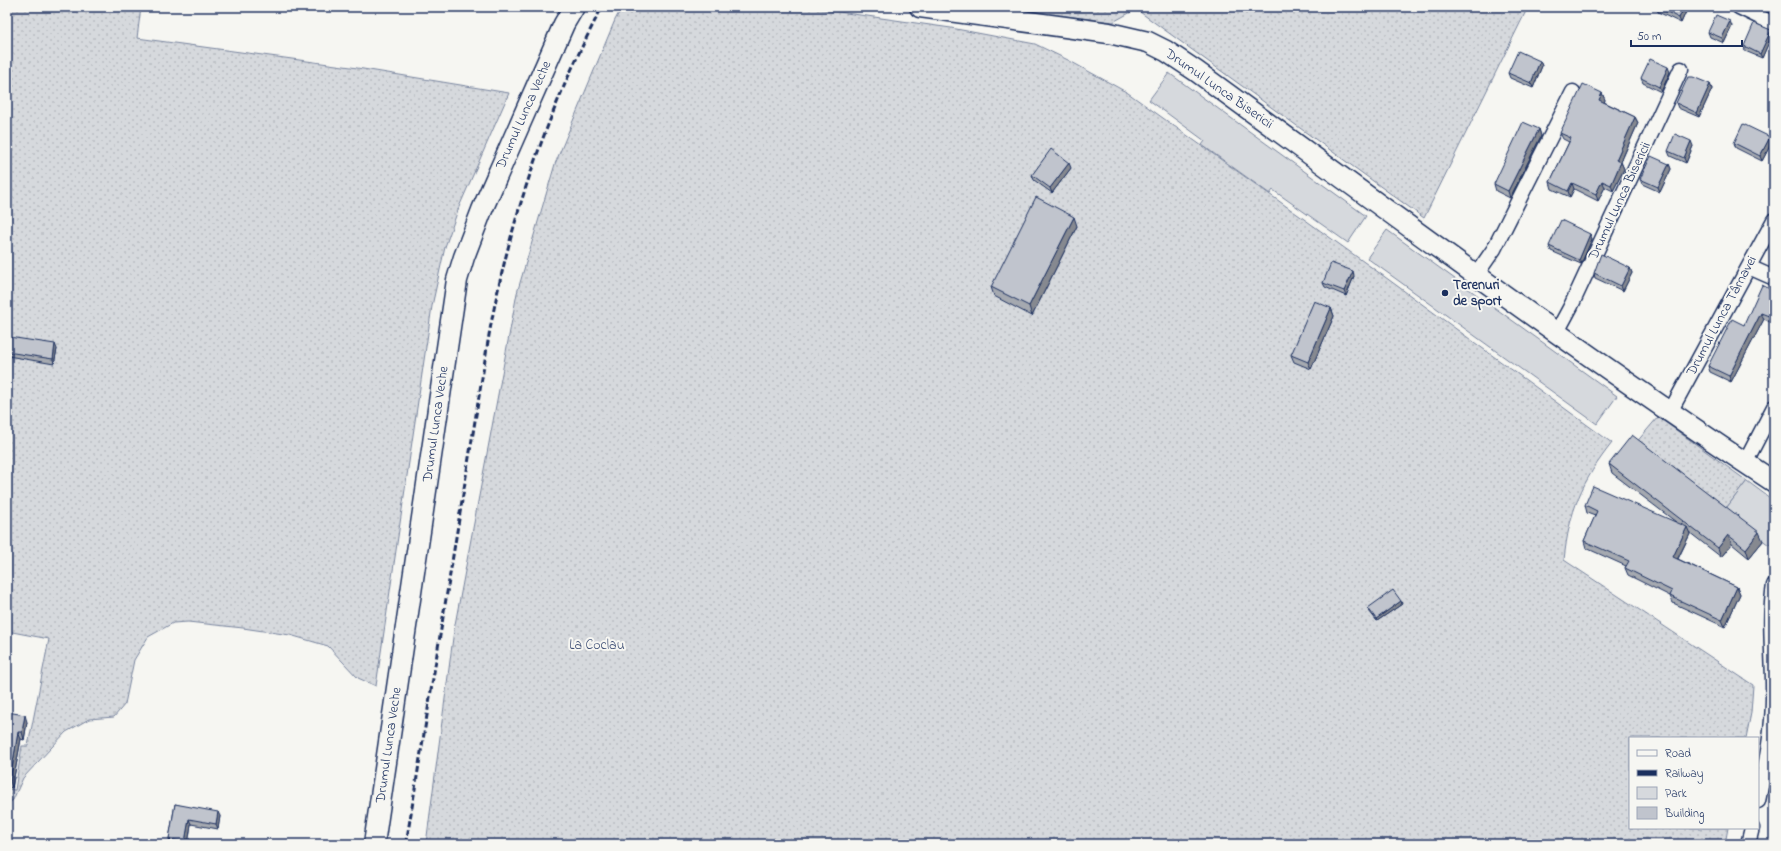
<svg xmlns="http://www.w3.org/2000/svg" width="1781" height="851" font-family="'Indie Flower',sans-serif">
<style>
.green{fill:url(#green-dots);stroke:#78849e}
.pitch{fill:#d6d9dd;stroke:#78849e}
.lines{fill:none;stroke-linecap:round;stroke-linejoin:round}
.street-casing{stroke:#1b2f5e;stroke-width:17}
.secondary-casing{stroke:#1b2f5e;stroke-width:23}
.street{stroke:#f6f6f2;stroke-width:14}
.secondary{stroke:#f6f6f2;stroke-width:20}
.rail{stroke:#1b2f5e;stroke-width:3;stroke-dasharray:6 3;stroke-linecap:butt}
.wall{fill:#a5a9b0;stroke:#1b2f5e}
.shaded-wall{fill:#868990;stroke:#1b2f5e}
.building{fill:#c0c4cd;stroke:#1b2f5e}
.poi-dot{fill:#1b2f5e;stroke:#f6f6f2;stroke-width:1.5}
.labels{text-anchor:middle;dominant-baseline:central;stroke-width:4;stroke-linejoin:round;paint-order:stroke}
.street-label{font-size:14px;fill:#1b2f5e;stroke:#f6f6f2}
.poi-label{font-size:14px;font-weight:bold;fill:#1b2f5e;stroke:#f6f6f2;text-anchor:start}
.park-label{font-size:14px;fill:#405177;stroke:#f6f6f2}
</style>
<defs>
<pattern id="green-dots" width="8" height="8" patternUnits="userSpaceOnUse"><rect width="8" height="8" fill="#d6d9dd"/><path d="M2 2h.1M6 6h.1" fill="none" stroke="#b7bbc0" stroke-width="1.8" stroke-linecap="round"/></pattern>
</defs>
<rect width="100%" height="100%" fill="#f6f6f2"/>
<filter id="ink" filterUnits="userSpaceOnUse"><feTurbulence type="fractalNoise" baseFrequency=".025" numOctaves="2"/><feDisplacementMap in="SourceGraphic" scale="8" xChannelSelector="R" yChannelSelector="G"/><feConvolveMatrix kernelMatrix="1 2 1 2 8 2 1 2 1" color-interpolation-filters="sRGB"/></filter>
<g filter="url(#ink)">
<path class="green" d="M 7,7 L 141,7 L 137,38 L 351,67 L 509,93 L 459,207 L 445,247 L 432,306 L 376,686 L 358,678 L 328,646 L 290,635 L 243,628 L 188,622 L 173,623 L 148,637 L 134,660 L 125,704 L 114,717 L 89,719 L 66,732 L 23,778 L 13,800 L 7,804 L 7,789 L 15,790 L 22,746 L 28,746 L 49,639 L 7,631 Z
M 622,7 L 804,7 L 951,28 L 1035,44 L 1068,60 L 1128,93 L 1385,277 L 1612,443 C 1582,481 1569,511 1564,560 L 1753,685 L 1751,713 L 1746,738 L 1630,738 L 1630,828 L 1728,828 L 1725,844 L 426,844 L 454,630 L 517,293 L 555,164 L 615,20 Z
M 996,7 L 1128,7 L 1133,11 L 1113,22 Z
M 1133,7 L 1528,7 L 1424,218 Z
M 1658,417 L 1747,481 L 1724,511 L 1635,444 Z"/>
<path class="pitch" d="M 1169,73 L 1366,216 L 1348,243 L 1273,190 L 1270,194 L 1202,145 L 1205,141 L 1149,100 Z
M 1387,230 L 1617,396 L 1597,424 L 1367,258 Z
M 1747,481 L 1774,501 L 1774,538 L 1769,545 L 1724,511 Z"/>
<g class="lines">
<defs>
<path id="street" d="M 1739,7 L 1774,24
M 1749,267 L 1774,278
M 1476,275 L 1494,249 L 1573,92
M 1557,332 L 1571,306 L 1681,69
M 1670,412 L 1774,220
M 1745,463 L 1774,407
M 1758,801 C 1765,767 1773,733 1773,698 C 1774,661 1768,622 1774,585
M 1748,844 L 1752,828"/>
<path id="secondary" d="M 920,7 L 1109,33 L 1148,42 L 1166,51 L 1196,71 C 1387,210 1577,352 1774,482
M 374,844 L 457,280 L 464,257 L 482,210 L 564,24 L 574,7"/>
</defs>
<use href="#street" class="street-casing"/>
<use href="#secondary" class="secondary-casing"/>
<use href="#street" class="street"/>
<use href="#secondary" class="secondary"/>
<path class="rail" d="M 406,844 L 489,335 C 510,218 547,112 602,7"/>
</g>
<path class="wall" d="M 1657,7 L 1688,7 L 1681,23 L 1658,12 Z
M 1732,26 L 1724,43 L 1710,37 L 1708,32 Z
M 1772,35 L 1762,58 L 1745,51 L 1744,46 Z
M 1540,61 L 1542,66 L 1533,88 L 1510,78 L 1508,73 Z
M 1670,72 L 1661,92 L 1643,83 L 1641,78 Z
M 1710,84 L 1712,89 L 1699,117 L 1678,108 L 1676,103 Z
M 1602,93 L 1605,100 L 1604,102 L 1635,117 L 1638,123 L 1621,162 L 1624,169 L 1613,191 L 1605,187 L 1598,201 L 1574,189 L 1570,197 L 1552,189 L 1550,182 L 1569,142 L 1563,139 L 1560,133 Z
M 1539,129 L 1541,136 L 1510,198 L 1496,191 L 1494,184 Z
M 1770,137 L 1772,142 L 1762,161 L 1736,148 L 1734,143 Z
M 1693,146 L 1686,163 L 1670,156 L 1668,151 Z
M 1669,164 L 1671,169 L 1660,192 L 1642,184 L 1640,179 Z
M 1071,168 L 1052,193 L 1034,180 L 1032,175 Z
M 1077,226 L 1032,316 L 994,296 L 991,287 Z
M 1590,234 L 1592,239 L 1581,264 L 1551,251 L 1549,246 Z
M 1630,268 L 1632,273 L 1623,291 L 1595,278 L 1594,273 Z
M 1354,276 L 1346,296 L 1325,287 L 1323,283 Z
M 1772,290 L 1774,293 L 1774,324 L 1764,319 L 1731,382 L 1710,372 L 1708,366 L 1744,325 Z
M 1331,308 L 1334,316 L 1311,369 L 1294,362 L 1291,355 Z
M 7,348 L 57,349 L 54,364 L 8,356 L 7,353 Z
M 1609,464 L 1763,541 L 1749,558 L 1732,544 L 1721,557 L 1689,532 L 1690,534 L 1678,559 L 1737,587 L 1740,594 L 1725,627 L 1673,603 L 1670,596 L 1628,575 L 1625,568 L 1626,566 L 1586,548 L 1584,541 L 1595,516 L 1587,513 L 1585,505 L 1676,522 L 1612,473 Z
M 1402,604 L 1377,621 L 1369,611 L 1368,608 Z
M 7,712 L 27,722 L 24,740 L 21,739 L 12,788 L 7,787 Z
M 175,804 L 220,816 L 218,829 L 191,824 L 188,844 L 171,844 L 169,839 Z"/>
<path class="shaded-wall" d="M 1684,7 L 1688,7 L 1681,23 L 1679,18 Z
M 1730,21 L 1732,26 L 1724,43 L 1722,38 Z
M 1771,30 L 1772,35 L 1762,58 L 1760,54 Z
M 1540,61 L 1542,66 L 1533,88 L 1531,83 Z
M 1668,67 L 1670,72 L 1661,92 L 1659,87 Z
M 1710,84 L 1712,89 L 1699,117 L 1697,113 Z
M 1602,93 L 1605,100 L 1602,107 L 1599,100 Z
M 1635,117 L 1638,123 L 1619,166 L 1616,160 Z
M 1539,129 L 1541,136 L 1510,198 L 1508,191 Z
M 1770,137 L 1772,142 L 1762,161 L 1760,156 Z
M 1691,141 L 1693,146 L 1686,163 L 1684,158 Z
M 1621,162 L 1624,169 L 1613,191 L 1611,185 Z
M 1069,163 L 1071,168 L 1052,193 L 1050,188 Z
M 1669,164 L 1671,169 L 1660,192 L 1658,187 Z
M 1602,181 L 1605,187 L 1598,201 L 1596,194 Z
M 1572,183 L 1574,189 L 1570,197 L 1568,191 Z
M 1074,217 L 1077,226 L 1032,316 L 1029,306 Z
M 1590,234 L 1592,239 L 1581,264 L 1579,260 Z
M 1630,268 L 1632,273 L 1623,291 L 1621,286 Z
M 1353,271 L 1354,276 L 1346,296 L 1344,291 Z
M 1331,308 L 1334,316 L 1311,369 L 1308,362 Z
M 1761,313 L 1764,319 L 1731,382 L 1729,376 Z
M 55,344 L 57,349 L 54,364 L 53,359 Z
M 1687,527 L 1690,534 L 1675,564 L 1673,557 Z
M 1759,532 L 1763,541 L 1749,558 L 1746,549 Z
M 1728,535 L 1732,544 L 1721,557 L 1718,548 Z
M 1737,587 L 1740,594 L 1725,627 L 1722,620 Z
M 1401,601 L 1402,604 L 1377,621 L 1376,619 Z
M 25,715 L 27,722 L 24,740 L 22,732 Z
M 18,732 L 21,739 L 12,788 L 10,781 Z
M 218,812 L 220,816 L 218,829 L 216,824 Z
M 189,819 L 191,824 L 188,844 L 186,844 L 185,842 Z"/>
<path class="building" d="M 1657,7 L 1684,7 L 1679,18 Z
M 1716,15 L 1730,21 L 1722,38 L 1708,32 Z
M 1754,23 L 1771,30 L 1760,54 L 1744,46 Z
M 1518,51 L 1540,61 L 1531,83 L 1508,73 Z
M 1650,59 L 1668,67 L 1659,87 L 1641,78 Z
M 1688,77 L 1693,77 L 1710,84 L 1697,113 L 1676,103 Z
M 1583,84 L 1602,93 L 1599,100 L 1635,117 L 1616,160 L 1621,162 L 1611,185 L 1602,181 L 1596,194 L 1572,183 L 1568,191 L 1550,182 L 1571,138 L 1560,133 Z
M 1523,122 L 1539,129 L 1508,191 L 1494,184 Z
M 1743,124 L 1770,137 L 1760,156 L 1734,143 Z
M 1675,134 L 1691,141 L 1684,158 L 1668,151 Z
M 1051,149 L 1069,163 L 1050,188 L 1032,175 Z
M 1651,156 L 1669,164 L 1658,187 L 1640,179 Z
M 1036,197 L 1074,217 L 1029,306 L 991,287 Z
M 1561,220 L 1590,234 L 1579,260 L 1549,246 Z
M 1601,254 L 1630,268 L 1621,286 L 1594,273 Z
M 1331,263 L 1353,271 L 1344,291 L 1323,283 Z
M 1762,285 L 1772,290 L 1772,292 L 1774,293 L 1774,318 L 1761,313 L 1729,376 L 1708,366 L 1732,319 L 1744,325 Z
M 1314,301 L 1331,308 L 1308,362 L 1291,355 Z
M 9,337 L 55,344 L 53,359 L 7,352 Z
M 1632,435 L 1759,532 L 1746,549 L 1728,535 L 1718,548 L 1609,464 Z
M 1593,486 L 1687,527 L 1673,557 L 1737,587 L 1722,620 L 1670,596 L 1672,591 L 1625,568 L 1629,561 L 1584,541 L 1597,511 L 1585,505 Z
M 1393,590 L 1401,601 L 1376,619 L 1368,608 Z
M 7,712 L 25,715 L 22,732 L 18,732 L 10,781 L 7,780 Z
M 175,804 L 218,812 L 216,824 L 189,819 L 185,842 L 169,839 Z"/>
</g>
<circle class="poi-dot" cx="1445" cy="293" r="4"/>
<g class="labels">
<g class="street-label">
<text transform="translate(1219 89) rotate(35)">Drumul Lunca Bisericii</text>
<text transform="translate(524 115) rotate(-66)">Drumul Lunca Veche</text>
<text transform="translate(1620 201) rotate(-65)">Drumul Lunca Bisericii</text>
<text transform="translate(1722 316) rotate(-62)">Drumul Lunca Târnavei</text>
<text transform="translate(436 424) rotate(-82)">Drumul Lunca Veche</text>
<text transform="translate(389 745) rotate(-82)">Drumul Lunca Veche</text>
</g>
<g class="poi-label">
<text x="1453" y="285">Terenuri<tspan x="1453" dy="16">de sport</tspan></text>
</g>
<g class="park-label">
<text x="597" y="645">La Coclau</text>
</g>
</g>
<rect width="1781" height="851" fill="none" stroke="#f6f6f2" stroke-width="24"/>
<rect x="12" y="12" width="1757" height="827" fill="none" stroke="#1b2f5e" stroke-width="1.5" filter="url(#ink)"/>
<rect x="1629" y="737" width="130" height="92" fill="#f6f6f2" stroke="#9ea6b7"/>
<rect x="1637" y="750" width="20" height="6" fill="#f6f6f2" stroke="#9ea6b7"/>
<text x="1665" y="757" font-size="12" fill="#1b2f5e">Road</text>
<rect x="1637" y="770" width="20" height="6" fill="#1b2f5e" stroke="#9ea6b7"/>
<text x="1665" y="777" font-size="12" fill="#1b2f5e">Railway</text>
<rect x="1637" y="787" width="20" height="12" fill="#d6d9dd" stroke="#9ea6b7"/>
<text x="1665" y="797" font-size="12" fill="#1b2f5e">Park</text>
<rect x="1637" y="807" width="20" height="12" fill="#c0c4cd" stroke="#9ea6b7"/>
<text x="1665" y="817" font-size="12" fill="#1b2f5e">Building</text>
<path d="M1631 40v6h111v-6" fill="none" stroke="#1b2f5e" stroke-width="2"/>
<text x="1637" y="40" font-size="12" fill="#1b2f5e" stroke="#f6f6f2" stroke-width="3" paint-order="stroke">50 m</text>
</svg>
